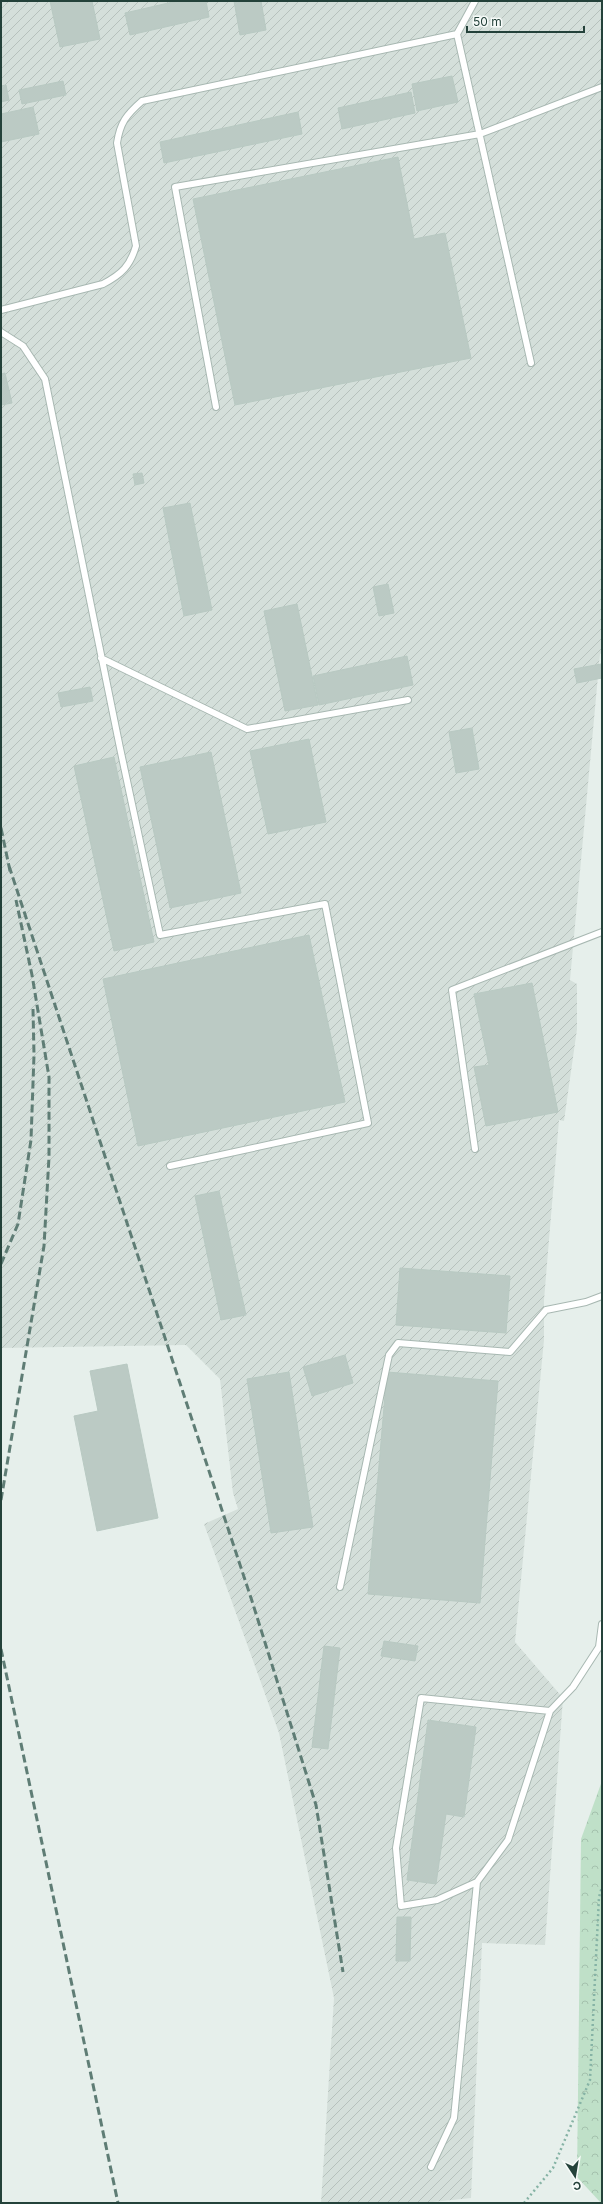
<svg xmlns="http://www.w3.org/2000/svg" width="603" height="2204" font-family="Inter,sans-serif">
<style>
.industrial{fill:url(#industrial-furrows)}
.forest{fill:url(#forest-crowns)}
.building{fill:#bbcac4;stroke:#b8c9c2}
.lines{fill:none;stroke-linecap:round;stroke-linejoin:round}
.lane-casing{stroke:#a8b8b2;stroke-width:8}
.path{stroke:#86b3a5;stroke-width:2.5;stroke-dasharray:2 3;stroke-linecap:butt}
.lane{stroke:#fff;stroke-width:6}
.rail{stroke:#5f7d75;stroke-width:3;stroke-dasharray:8 4;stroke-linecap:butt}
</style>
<defs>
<pattern id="industrial-furrows" width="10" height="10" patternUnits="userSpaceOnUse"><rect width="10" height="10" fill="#d4dfda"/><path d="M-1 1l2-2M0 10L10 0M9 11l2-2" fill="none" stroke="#b6c1bc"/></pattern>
<pattern id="forest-crowns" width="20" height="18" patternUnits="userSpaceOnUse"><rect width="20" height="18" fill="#bfe0c8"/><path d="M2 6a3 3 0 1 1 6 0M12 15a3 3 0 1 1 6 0" fill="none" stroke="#a4c1ad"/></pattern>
</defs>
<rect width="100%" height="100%" fill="#e6efeb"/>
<path class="industrial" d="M 1,1 L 602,1 L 602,653 L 600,654 L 570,980 L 577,984 L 577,1029 L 564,1121 L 559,1120 L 544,1300 L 544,1340 L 515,1642 L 563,1698 L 545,1945 L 482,1943 L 471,2198 L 423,2203 L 321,2203 L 334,1998 L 279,1733 L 204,1524 L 238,1509 L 233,1493 L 220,1379 L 186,1345 L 1,1348 Z"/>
<path class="forest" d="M 602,1781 L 602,2203 L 601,2203 L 577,2177 L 581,1839 Z"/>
<path class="building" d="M 50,1 L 92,1 L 100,39 L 60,47 Z
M 177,1 L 206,1 L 209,17 L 130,35 L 125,13 Z
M 234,1 L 261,1 L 266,30 L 240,35 Z
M 452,76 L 458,102 L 417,111 L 412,84 Z
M 63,81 L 66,95 L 22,104 L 19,90 Z
M 6,85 L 9,100 L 1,102 L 1,86 Z
M 411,92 L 415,113 L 342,129 L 338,108 Z
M 33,107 L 39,134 L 1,142 L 1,114 Z
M 298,112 L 302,134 L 164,163 L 160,142 Z
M 398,157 L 414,239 L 445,233 L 471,358 L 235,405 L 193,199 Z
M 5,373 L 12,403 L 1,405 L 1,374 Z
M 142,473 L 144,483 L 135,485 L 133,474 Z
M 190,503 L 212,610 L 184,616 L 163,508 Z
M 388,584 L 394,613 L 379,616 L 373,587 Z
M 297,604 L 318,705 L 285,711 L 264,611 Z
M 407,656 L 413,685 L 319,705 L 313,676 Z
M 601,664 L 602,678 L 577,683 L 574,669 Z
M 90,687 L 93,701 L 61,707 L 58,693 Z
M 472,728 L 479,769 L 456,773 L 449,732 Z
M 309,739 L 326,822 L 268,834 L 250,751 Z
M 211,752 L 241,893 L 170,908 L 140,767 Z
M 114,757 L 154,942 L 114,951 L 74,766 Z
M 309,935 L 345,1102 L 138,1146 L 103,979 Z
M 532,983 L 558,1112 L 486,1126 L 474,1067 L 489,1065 L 474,994 Z
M 219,1191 L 246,1315 L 221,1320 L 195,1196 Z
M 400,1268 L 510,1276 L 506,1333 L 396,1325 Z
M 345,1355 L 353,1383 L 312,1396 L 303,1367 Z
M 127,1364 L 158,1518 L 97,1531 L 74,1416 L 98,1411 L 90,1371 Z
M 289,1372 L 313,1527 L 271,1533 L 247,1379 Z
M 387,1372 L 498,1381 L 480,1603 L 368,1594 Z
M 384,1641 L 418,1646 L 415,1661 L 381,1656 Z
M 324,1646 L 340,1648 L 328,1749 L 312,1747 Z
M 428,1720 L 476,1727 L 464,1817 L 446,1814 L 436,1884 L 407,1880 Z
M 397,1917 L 411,1917 L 410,1961 L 396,1961 Z"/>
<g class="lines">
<defs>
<path id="lane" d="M 457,34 L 531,363
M 1,310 L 103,284 C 122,274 130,266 136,246 L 117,143 C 120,123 126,115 142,101 L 457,34 L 475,1
M 1,332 L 23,346 L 45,379 L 120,748 L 160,935 L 325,904 L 368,1123 L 170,1166
M 216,407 L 175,187 L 480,134 L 602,87
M 101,658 L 247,729 L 408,700
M 475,1149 L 452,990 L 602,932
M 340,1587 L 389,1355 L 398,1343 L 510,1352 L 546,1310 L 586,1302 L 602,1296
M 477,1882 L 437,1900 L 401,1906 L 396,1848 L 421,1698 L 550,1711 L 573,1687 L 599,1647 L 602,1624
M 431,2167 L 454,2118 L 477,1882 L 508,1840 L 550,1711"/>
</defs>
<use href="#lane" class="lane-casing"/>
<path class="path" d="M 524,2203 L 553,2168 L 590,2080 L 599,1897 L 602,1887"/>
<use href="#lane" class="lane"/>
<path class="rail" d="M 1,828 L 10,871
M 9,866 L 252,1601 L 316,1805 L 343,1972
M 1,1264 L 18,1224 L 31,1140 L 34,1055 L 33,1009
M 1,1500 L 44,1246 L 49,1157 L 49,1077 L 32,975 L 16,900
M 1,1649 L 118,2203"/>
</g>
<rect width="603" height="2204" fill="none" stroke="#24423a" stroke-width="4"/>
<g transform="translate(575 2176) rotate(168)" stroke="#f7fbf9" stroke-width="3" paint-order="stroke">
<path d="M0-3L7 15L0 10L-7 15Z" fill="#24423a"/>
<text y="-6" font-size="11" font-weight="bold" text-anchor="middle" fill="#24423a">С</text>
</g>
<path d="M467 26v6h117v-6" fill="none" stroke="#24423a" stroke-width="2"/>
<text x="473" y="26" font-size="12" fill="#24423a" stroke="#f7fbf9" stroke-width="3" paint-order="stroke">50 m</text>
</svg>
